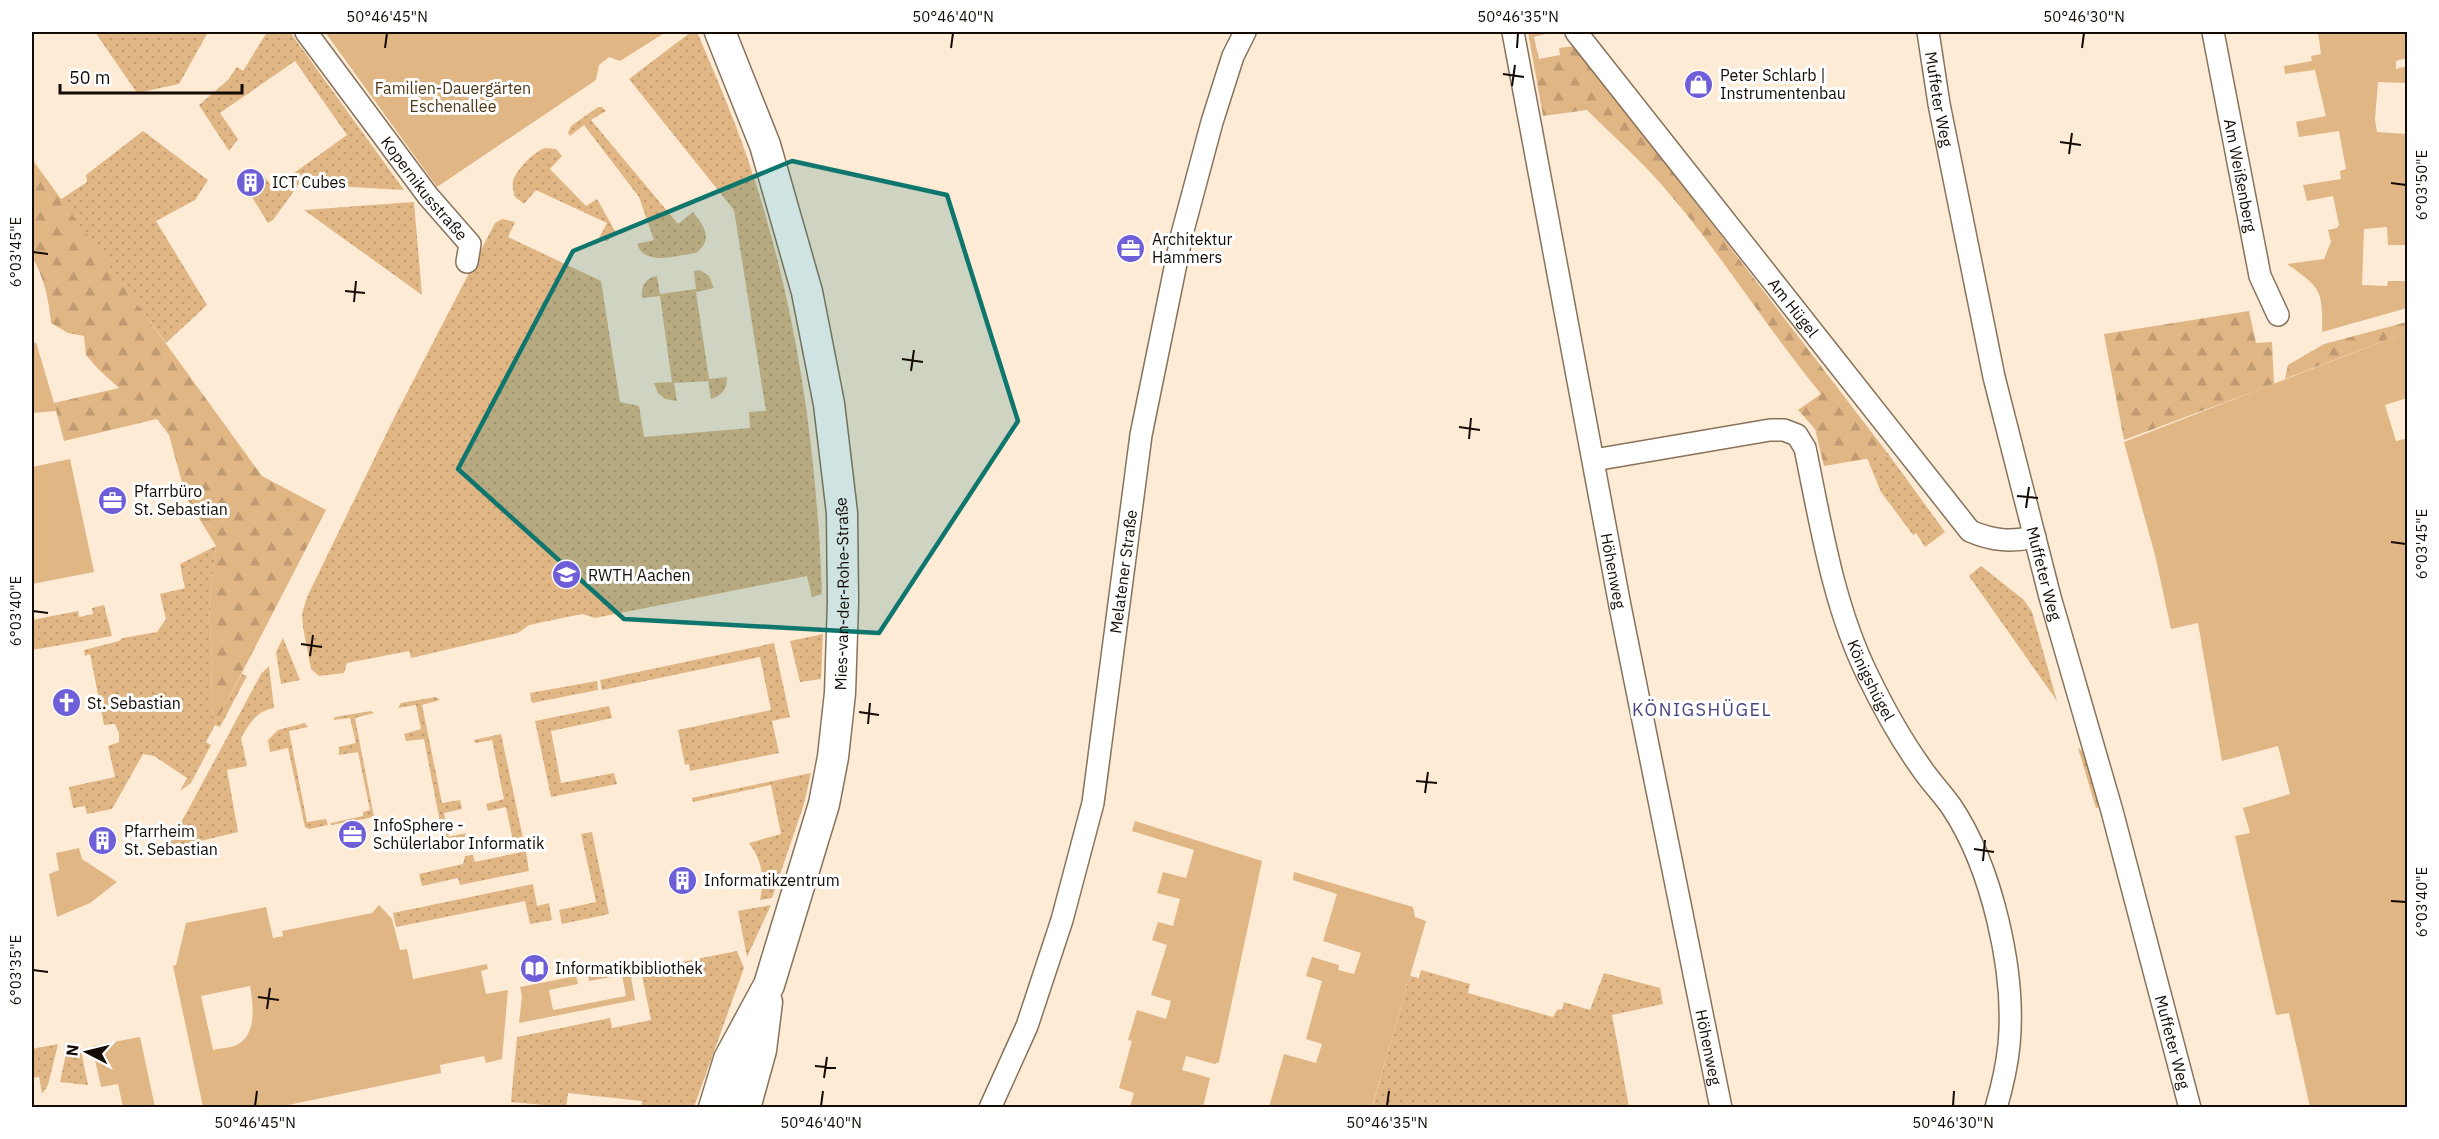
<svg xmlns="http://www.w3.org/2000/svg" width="2439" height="1139" font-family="'IBM Plex Sans',sans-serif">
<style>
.grass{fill:url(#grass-dots)}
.forest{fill:url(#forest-firs)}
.green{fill:#e1b685;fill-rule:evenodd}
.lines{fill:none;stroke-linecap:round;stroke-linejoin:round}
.street-casing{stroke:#87725a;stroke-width:24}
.secondary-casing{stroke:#87725a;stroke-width:33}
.street{stroke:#fff;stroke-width:21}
.secondary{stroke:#fff;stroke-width:30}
.marked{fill:#0f766e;fill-opacity:0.2;stroke:#0f766e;stroke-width:4.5;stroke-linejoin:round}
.ticks{fill:none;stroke:#130b04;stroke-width:2}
.labels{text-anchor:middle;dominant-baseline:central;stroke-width:6;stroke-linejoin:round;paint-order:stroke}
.poi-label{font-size:16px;fill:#130b04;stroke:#fff;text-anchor:start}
.park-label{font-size:16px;fill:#4e3617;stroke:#fff}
.street-label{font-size:16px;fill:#130b04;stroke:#fff}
.neighbourhood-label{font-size:18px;letter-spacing:1.5px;fill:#484481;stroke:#fff}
.neatline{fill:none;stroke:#130b04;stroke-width:2}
.ticks-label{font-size:15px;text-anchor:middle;fill:#130b04}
</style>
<defs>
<pattern id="grass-dots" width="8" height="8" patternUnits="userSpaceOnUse" patternTransform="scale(1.5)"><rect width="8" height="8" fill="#e1b685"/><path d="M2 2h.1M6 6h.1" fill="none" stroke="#c09b71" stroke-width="1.8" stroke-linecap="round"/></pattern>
<pattern id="forest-firs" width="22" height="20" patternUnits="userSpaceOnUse" patternTransform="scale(1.5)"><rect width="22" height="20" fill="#e1b685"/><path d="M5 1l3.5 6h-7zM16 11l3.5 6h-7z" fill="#c09b71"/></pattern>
</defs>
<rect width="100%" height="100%" fill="#feebd6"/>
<path class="grass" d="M 95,32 L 208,32 L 179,84 L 137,93 Z
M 267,32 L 290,32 L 404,190 L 299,184 L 273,220 L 268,223 L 249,192 L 261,172 L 273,188 L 347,135 L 295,61 L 220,113 L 238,139 L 229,151 L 199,105 L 228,80 L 237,67 L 243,71 Z
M 691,32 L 697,32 C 718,81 739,130 755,181 C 798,315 817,453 822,594 L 812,597 L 807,576 L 595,618 L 582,614 L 529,625 L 518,633 L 411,658 L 409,651 L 347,663 L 344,673 L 319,676 L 311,669 L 303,627 L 302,614 L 307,597 L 396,414 L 495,223 L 502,219 L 515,222 L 508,237 L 601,281 L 620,402 L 639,406 L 644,437 L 750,428 L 749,412 L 766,411 L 734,210 L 629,79 Z
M 598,107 L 602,107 L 606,111 L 591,120 L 678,224 L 693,212 C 704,226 714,239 696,253 C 677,255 645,267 637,244 L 654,240 L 639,197 L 584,125 L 570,136 L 568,133 L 571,126 Z
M 143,131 L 208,180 L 195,200 L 156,221 L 207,305 L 166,343 L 60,200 L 87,182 L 86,175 Z
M 545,148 L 556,149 L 562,156 L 550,169 L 586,206 L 597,199 L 615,231 L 608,241 L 598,240 L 607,223 L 536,190 L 524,204 L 514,196 C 514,191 512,186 513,181 C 516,170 534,152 545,148 Z
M 414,202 L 422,295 L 304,210 Z
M 700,270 L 709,276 L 714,288 L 696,292 L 709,379 L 727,377 C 727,389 723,395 711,399 L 708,381 L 674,383 L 677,401 L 665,399 L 658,393 L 654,383 L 672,382 L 660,296 L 642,298 C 641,286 645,278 657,276 L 660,294 L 696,289 L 694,271 Z
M 1889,455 L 1945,532 L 1925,547 L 1916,533 L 1913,535 L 1881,492 L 1867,458 Z
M 216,546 L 209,608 L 212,658 L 211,700 L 215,724 L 242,674 L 247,676 L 220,727 L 215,725 L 206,742 L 211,745 L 191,783 L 180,791 L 187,778 L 154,756 L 143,754 L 112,809 L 87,814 L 85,806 L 73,808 L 69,787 L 115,777 L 108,746 L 119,742 L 119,733 L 115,724 L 104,725 L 90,654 L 85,656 L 84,650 L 119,641 L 123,638 L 157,632 L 166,619 L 160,594 L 185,588 L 180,564 Z
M 1981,566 L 2024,600 L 2032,612 L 2057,701 L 1969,576 Z
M 104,605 L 112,636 L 32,650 L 32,620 L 78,611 L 79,617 L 93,614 L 92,608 Z
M 823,634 L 821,679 L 800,682 L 790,641 Z
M 283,638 L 300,680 L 281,684 L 276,652 Z
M 774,643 L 790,717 L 772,721 L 779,753 L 690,771 L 689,764 L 685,765 L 678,730 L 771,710 L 760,657 L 602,690 L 600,680 Z
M 269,666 L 274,708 C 256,711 250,723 241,738 L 247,766 L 227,770 L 238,832 L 167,849 L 261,674 Z
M 597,681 L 598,690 L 532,703 L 530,693 Z
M 436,697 L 440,700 L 422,705 L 442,803 L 460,800 L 462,809 L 444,813 L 449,837 L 466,833 L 464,838 L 430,845 L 425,842 L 443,838 L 424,739 L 406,741 L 404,734 L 421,729 L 416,705 L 398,708 L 401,703 Z
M 609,706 L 612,718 L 551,731 L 561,783 L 614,773 L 617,784 L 551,797 L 535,721 Z
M 371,711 L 374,713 L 355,718 L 374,817 L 331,825 L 331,823 L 363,816 L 363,812 L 370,810 L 358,752 L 339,755 L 339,747 L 356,743 L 350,718 L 333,720 L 335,717 Z
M 305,723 L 308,727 L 289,731 L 307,822 L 326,819 L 328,825 L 309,829 L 305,827 L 288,748 L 270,752 L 268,740 L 278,730 Z
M 501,734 L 524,843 L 496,849 L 495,845 L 513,841 L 506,807 L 488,811 L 486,804 L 504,799 L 492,740 L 475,743 L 474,740 Z
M 2078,748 L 2086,753 L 2100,807 L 2096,808 Z
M 811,773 L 804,804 L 772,898 L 760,900 C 765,877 762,861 749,843 L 781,834 L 771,785 L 693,802 L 692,798 Z
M 592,832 L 609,914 L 562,924 L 559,910 L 596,902 L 581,834 Z
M 526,851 L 529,871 L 460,885 L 458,878 L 422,886 L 419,874 L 463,864 L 465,856 L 473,855 L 475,862 Z
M 533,884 L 537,906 L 549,903 L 552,920 L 530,924 L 525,901 L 396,927 L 393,913 Z
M 771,905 L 747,957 L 738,911 Z
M 737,951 L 744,968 L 694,1107 L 641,1107 L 642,1101 L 568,1093 L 566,1107 L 511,1102 L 517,1037 L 610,1018 L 612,1028 L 651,1020 L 641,970 Z
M 1421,970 L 1470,984 L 1468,993 L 1553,1017 L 1557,1010 L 1562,1009 L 1564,1002 L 1590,1010 L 1604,973 L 1660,988 L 1663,1004 L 1612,1015 L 1629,1107 L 1372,1108 L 1410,976 L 1419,978 Z
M 58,1044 L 48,1085 L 42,1094 L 39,1077 L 32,1078 L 32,1049 Z
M 80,1046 L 88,1085 L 60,1082 L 67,1049 Z"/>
<path class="forest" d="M 1528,32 L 1553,32 L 1534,37 L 1539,59 L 1560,55 L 1559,48 L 1576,46 L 1889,455 L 1824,466 L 1815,429 L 1798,410 L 1821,394 C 1765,326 1719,250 1661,184 C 1638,158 1611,134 1587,110 L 1543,116 Z
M 32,159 L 262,476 L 326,510 L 215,725 L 211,700 L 212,658 L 209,608 L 216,546 L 186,497 L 169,435 L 157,419 L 64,441 L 54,403 L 119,388 L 98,369 L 86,355 L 84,336 L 68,333 L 51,323 C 49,301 44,276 32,257 Z
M 2249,311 L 2256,343 L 2272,342 L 2274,384 L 2124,440 L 2104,334 Z
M 2407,322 L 2407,332 L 2285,379 L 2288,365 L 2324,344 Z"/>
<path class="green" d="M 325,32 L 666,32 L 620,61 L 609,57 L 599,65 L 596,80 L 437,187 Z
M 2318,32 L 2408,32 L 2407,58 L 2396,61 L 2396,69 L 2407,66 L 2407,83 L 2378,82 L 2375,119 L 2377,132 L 2407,134 L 2407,245 L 2388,245 L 2387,227 L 2364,229 L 2362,285 L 2387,286 L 2388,281 L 2407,281 L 2407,308 L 2322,332 C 2323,290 2321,288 2287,264 L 2324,259 L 2331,242 L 2328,230 L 2337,228 L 2339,225 L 2333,196 L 2307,201 L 2303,185 L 2341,179 L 2340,171 L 2346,169 L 2339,131 L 2299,137 L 2296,122 L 2326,116 L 2315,70 L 2285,74 L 2284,66 L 2312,61 L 2311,56 L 2321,54 Z
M 2407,332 L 2407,398 L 2385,405 L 2396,441 L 2408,438 L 2407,1107 L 2310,1107 L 2289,1013 L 2276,1015 L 2235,836 L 2250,833 L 2243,808 L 2290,794 L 2278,746 L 2222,761 L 2198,623 L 2171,629 L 2155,555 L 2124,442 Z
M 36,342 L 54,403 L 57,411 L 32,413 L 32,345 Z
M 70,459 L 94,572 L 32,584 L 32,467 Z
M 1135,821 L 1262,861 L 1219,1062 L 1215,1064 L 1186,1056 L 1182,1070 L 1210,1078 L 1203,1107 L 1130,1107 L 1134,1093 L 1119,1088 L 1132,1041 L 1128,1040 L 1137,1010 L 1166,1019 L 1171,1001 L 1151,995 L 1167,945 L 1152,940 L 1158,922 L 1173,926 L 1180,899 L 1157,893 L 1163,872 L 1186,878 L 1194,850 L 1132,831 Z
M 79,848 L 82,859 L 117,882 L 90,903 L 57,917 L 49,874 L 59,870 L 56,853 Z
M 1294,872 L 1413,907 L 1415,917 L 1426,921 L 1372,1107 L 1269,1107 L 1284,1054 L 1316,1063 L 1322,1044 L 1306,1039 L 1322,981 L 1306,976 L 1312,957 L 1339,965 L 1338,970 L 1354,974 L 1361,953 L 1323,941 L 1337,894 L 1293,880 Z
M 379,905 L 392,919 L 400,950 L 407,949 L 413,979 L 487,964 L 488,969 L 481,971 L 486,994 L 508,990 L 502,1059 L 486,1063 L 484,1056 L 440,1065 L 441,1073 L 279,1107 L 203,1107 L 173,966 L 176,965 L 186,923 L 266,907 L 273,938 L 283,936 L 282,931 L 372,913 ZM 250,986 C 253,1004 257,1031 240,1043 C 234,1048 220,1048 213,1050 L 201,996 Z
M 629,965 L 635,1000 L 519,1023 L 522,996 L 520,987 L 576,976 L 578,984 L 549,990 L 553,1010 L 626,996 L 622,975 L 589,981 L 588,974 Z
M 140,1037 L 155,1107 L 123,1107 L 118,1084 L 101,1087 L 92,1046 Z"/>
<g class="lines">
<defs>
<g id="street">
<path id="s1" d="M 306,32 L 428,196 L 470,244 L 467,262"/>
<path id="s2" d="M 1513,32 L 1620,606 L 1721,1108"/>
<path id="s3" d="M 1576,32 L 1970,531 C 1993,541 2011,542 2035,537"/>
<path id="s4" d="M 1928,32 L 1939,104 L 1994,377 L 2050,597 L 2112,811 L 2190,1108"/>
<path id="s5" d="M 2213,32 L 2260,276 L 2278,315"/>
<path id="s6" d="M 1594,460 L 1770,430 L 1784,430 L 1797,435 L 1805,448 C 1821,525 1833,605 1868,676 C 1883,707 1900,738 1920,766 C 1929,780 1941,792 1951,806 C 1992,867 2016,972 2009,1045 C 2007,1066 2002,1087 1996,1108"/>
<path id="s7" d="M 990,1108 L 1027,1026 L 1062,920 L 1093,803 L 1141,435 L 1182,234 L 1212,122 L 1233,56 L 1245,32"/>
</g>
<g id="secondary">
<path id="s8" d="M 714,1108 L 729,1059 L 769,985 L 824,804 L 833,757 L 840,693 L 843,602 L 842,513 L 829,404 L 807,292 L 765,145 L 720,32"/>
<path d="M 745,1108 L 761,1050 L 767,1002"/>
</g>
</defs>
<use href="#street" class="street-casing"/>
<use href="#secondary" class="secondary-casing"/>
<use href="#street" class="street"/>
<use href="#secondary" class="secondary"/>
</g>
<path class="marked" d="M 792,161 L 947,195 L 1018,421 L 879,633 L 624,619 L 458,469 L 573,251 Z"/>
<path class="ticks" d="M 385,48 L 387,33M 951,48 L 953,33M 1517,48 L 1518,33M 2082,48 L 2084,33M 1503,74 L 1524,77M 1512,86 L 1515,65M 2060,142 L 2081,145M 2069,154 L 2072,133M 2391,183 L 2406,185M 33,252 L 48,254M 345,291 L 365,293M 354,302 L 356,281M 902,359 L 923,362M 911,371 L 914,350M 1459,427 L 1480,430M 1469,439 L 1471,418M 2017,496 L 2038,498M 2026,508 L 2029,487M 2391,542 L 2406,544M 33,611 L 48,613M 301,644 L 322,647M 310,656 L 313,635M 859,712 L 879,715M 868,724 L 870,703M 1416,781 L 1437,783M 1425,793 L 1428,772M 1974,849 L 1994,852M 1983,861 L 1985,840M 2391,901 L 2406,902M 33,970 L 48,972M 258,997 L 279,1000M 267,1009 L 270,988M 815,1066 L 836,1068M 824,1078 L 827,1057M 255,1106 L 257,1091M 821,1106 L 823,1091M 1387,1106 L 1389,1091M 1953,1106 L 1954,1091"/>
<defs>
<symbol id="shop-disc" viewBox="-11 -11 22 22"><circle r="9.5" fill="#6e5fd9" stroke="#fff"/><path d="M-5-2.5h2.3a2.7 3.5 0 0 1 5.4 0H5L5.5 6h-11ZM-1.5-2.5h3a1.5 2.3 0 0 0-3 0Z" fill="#fff"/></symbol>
<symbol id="building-disc" viewBox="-11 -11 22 22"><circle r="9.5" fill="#6e5fd9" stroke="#fff"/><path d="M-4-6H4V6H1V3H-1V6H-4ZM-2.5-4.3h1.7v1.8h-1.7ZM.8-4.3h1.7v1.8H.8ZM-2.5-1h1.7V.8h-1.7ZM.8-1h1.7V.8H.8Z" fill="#fff"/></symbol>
<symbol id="office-disc" viewBox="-11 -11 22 22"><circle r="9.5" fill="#6e5fd9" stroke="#fff"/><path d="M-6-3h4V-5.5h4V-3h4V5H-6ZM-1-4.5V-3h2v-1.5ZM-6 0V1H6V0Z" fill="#fff"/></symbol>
<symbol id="university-disc" viewBox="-11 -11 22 22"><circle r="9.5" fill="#6e5fd9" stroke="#fff"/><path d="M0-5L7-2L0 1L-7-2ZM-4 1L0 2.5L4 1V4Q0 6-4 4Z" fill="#fff"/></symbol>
<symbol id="church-disc" viewBox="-11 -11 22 22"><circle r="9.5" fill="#6e5fd9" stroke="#fff"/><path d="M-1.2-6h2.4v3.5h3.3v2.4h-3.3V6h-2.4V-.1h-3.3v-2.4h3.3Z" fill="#fff"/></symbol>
<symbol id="library-disc" viewBox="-11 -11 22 22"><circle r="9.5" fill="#6e5fd9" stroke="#fff"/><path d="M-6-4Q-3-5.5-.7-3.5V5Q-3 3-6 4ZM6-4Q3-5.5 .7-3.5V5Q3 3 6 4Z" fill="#fff"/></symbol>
</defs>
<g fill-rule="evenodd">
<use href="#shop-disc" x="1682" y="68" width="33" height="33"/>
<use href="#building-disc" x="234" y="166" width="33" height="33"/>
<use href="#office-disc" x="1114" y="232" width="33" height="33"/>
<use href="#office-disc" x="96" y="484" width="33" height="33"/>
<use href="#university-disc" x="550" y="558" width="33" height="33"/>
<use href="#church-disc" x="50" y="686" width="33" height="33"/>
<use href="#office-disc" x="336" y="818" width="33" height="33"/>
<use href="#building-disc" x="86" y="824" width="33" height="33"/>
<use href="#building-disc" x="666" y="864" width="33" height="33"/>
<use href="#library-disc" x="518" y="952" width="33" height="33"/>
</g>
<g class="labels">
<g class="poi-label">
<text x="1720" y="75">Peter Schlarb |<tspan x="1720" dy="18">Instrumentenbau</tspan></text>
<text x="272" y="182">ICT Cubes</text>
<text x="1152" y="239">Architektur<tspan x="1152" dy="18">Hammers</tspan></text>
<text x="134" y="491">Pfarrbüro<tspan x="134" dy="18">St. Sebastian</tspan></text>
<text x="588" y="575">RWTH Aachen</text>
<text x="87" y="703">St. Sebastian</text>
<text x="373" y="825">InfoSphere -<tspan x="373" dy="18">Schülerlabor Informatik</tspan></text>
<text x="124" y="831">Pfarrheim<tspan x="124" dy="18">St. Sebastian</tspan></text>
<text x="704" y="880">Informatikzentrum</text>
<text x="555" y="968">Informatikbibliothek</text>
</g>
<g class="park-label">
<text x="453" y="88">Familien-Dauergärten<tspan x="453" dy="18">Eschenallee</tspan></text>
</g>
<g class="street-label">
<text stroke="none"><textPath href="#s4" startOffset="68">Muffeter Weg</textPath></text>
<text stroke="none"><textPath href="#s5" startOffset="146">Am Weißenberg</textPath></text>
<text stroke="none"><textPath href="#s1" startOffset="196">Kopernikusstraße</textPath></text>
<text stroke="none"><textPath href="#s3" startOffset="351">Am Hügel</textPath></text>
<text stroke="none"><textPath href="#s2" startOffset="548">Höhenweg</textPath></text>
<text stroke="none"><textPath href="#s7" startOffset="556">Melatener Straße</textPath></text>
<text stroke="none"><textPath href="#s4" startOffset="554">Muffeter Weg</textPath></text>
<text stroke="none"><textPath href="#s8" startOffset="536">Mies-van-der-Rohe-Straße</textPath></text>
<text stroke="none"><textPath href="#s6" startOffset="464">Königshügel</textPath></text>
<text stroke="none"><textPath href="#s4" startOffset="1040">Muffeter Weg</textPath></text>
<text stroke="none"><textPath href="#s2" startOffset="1034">Höhenweg</textPath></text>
</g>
<g class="neighbourhood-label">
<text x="1702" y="709">KÖNIGSHÜGEL</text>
</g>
</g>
<rect width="2439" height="1139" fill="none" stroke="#ffffff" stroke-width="66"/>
<g transform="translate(87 1052) rotate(277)" stroke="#ffffff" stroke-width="4.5" paint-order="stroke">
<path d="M0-4.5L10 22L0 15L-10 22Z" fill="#130b04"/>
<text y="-9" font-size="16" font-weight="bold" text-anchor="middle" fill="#130b04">N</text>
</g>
<path d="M60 84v9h182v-9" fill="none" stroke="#130b04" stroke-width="3"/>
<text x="69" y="84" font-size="18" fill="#130b04" stroke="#ffffff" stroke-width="4.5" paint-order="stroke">50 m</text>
<rect x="33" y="33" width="2373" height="1073" class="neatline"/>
<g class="ticks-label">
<text x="387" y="22">50°46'45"N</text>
<text x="953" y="22">50°46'40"N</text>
<text x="1518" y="22">50°46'35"N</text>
<text x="2084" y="22">50°46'30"N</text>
<text transform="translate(2422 185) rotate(-90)" y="5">6°03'50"E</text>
<text transform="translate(16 252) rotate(-90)" y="5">6°03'45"E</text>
<text transform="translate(2422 544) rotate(-90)" y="5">6°03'45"E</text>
<text transform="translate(16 611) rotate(-90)" y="5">6°03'40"E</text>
<text transform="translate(2422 902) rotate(-90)" y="5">6°03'40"E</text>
<text transform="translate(16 970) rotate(-90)" y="5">6°03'35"E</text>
<text x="255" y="1128">50°46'45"N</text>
<text x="821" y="1128">50°46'40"N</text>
<text x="1387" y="1128">50°46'35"N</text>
<text x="1953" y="1128">50°46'30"N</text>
</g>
</svg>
